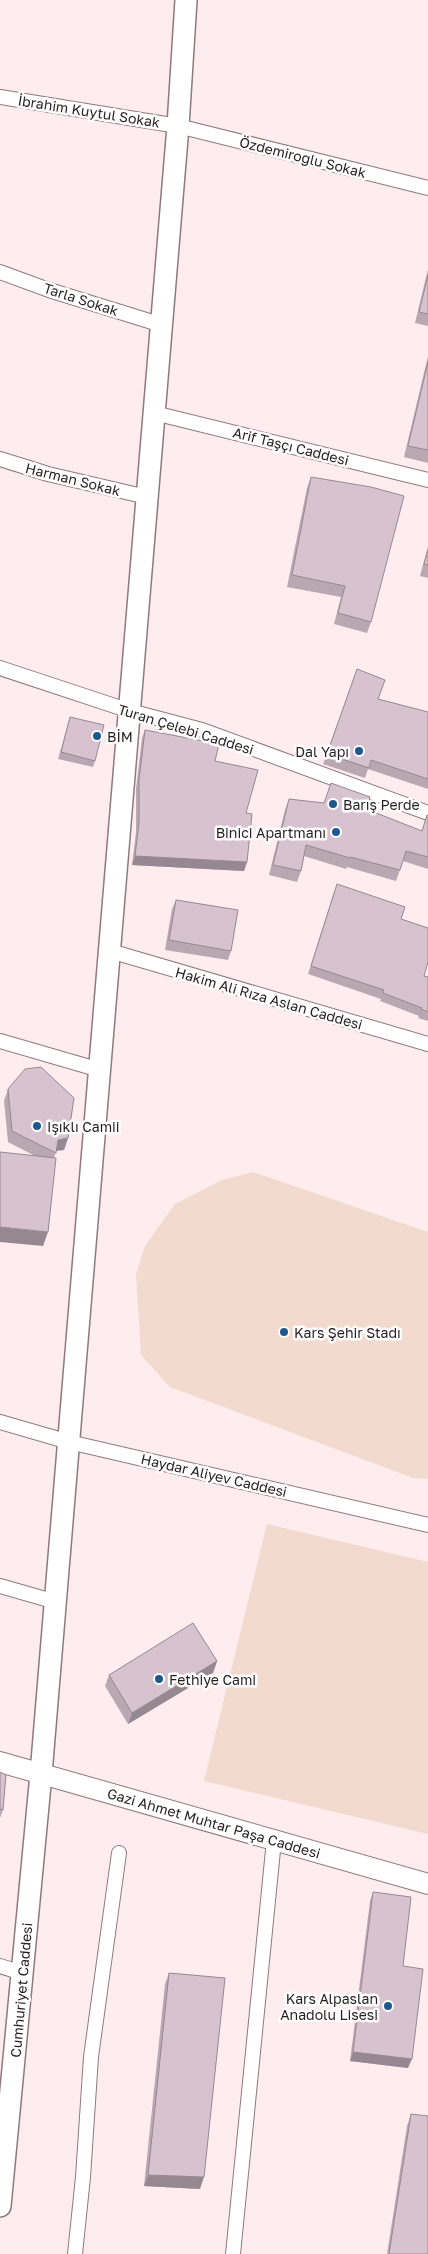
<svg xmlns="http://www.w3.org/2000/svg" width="428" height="2254" font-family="'Golos Text',sans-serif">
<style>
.green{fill:#f2dace}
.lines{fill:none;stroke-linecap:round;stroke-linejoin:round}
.street-casing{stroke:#8e797d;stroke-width:16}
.secondary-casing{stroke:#8e797d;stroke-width:22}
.primary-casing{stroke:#8e797d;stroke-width:24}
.street{stroke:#fff;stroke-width:14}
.secondary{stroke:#fff;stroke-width:20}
.primary{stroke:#fff;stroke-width:21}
.wall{fill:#b9a8b2}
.shaded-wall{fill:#968891}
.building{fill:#d7c3cf;stroke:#968891}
.poi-dot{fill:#1e588f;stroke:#fff;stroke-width:2}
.labels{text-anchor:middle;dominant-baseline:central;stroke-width:5;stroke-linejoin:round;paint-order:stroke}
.street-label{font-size:14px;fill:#271e20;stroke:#fff}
.poi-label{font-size:14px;fill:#271e20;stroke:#fff;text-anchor:start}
</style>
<rect width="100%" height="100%" fill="#ffecef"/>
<path class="green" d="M 253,1172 L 428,1232 L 428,1479 L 413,1478 L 170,1387 L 141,1355 L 136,1274 L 145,1246 L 175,1204 L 222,1180 Z
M 267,1524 L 428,1562 L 428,1834 L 204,1781 Z"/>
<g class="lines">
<defs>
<path id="street" d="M 0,97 L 178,126 L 428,188
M 0,272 L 49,290 L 162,325
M 154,413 L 428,480
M 0,459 L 48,474 L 147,497
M 0,668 L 130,711 L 202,730 L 428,813
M 110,951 L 428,1044
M 0,1041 L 100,1070
M 0,1422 L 69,1442 L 428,1525
M 0,1586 L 56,1602
M 0,1966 L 22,1973
M 75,2254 L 83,2177 L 91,2057 L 119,1853
M 233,2254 L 274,1840"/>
<path id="secondary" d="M 0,1762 L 428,1884"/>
<path id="primary" d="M 0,2206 L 41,1774 L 178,126 L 186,0"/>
</defs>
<use href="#street" class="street-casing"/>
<use href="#secondary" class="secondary-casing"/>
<use href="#primary" class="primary-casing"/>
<use href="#street" class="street"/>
<use href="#secondary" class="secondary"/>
<use href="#primary" class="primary"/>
</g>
<path class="wall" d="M 428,269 L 428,326 L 415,323 Z
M 428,356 L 428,463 L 404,457 Z
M 311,477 L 371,622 L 367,633 L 334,624 L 341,597 L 287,587 L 307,488 Z
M 428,546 L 428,578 L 420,576 Z
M 357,669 L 378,699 L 428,712 L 428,789 L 368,769 L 365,778 L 323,764 Z
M 70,717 L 95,761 L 93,767 L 58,759 Z
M 145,730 L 215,761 L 246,813 L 247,862 L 244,871 L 132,865 L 136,832 L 136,789 L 142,738 Z
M 289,799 L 366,809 L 422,831 L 427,815 L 428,815 L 428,869 L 403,861 L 396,881 L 347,867 L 346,869 L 304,856 L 301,871 L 297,882 L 269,875 L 285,810 Z
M 334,892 L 401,919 L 424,976 L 428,977 L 428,1021 L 418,1018 L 419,1016 L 380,1001 L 381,999 L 308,974 Z
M 176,900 L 231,951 L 228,960 L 165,950 L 172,909 Z
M 8,1089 L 68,1138 L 64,1150 L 56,1151 L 54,1158 L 43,1246 L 35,1156 L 8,1142 L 4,1101 Z
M 217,1661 L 213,1673 L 128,1724 L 105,1686 L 109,1675 Z
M 0,1772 L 3,1810 L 0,1818 Z
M 373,1892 L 403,1966 L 408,2068 L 350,2061 L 370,1901 Z
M 169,1973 L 200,2189 L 144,2186 L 165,1984 Z
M 411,2114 L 428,2254 L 387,2254 L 407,2126 Z"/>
<path class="shaded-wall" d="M 135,856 L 247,862 L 244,871 L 132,865 Z
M 68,1138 L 64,1150 L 53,1151 L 58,1140 Z
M 0,1227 L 48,1232 L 43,1246 L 0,1242 Z
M 217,1661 L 213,1673 L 128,1724 L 132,1713 Z
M 353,2052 L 412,2059 L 408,2068 L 350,2061 Z
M 148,2175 L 204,2177 L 200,2189 L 144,2186 Z"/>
<path class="building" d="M 428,275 L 428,314 L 419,312 Z
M 428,362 L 428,450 L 408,446 Z
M 311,477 L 371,487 L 404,496 L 371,622 L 338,613 L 345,586 L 292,575 Z
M 428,550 L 428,565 L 424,564 Z
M 357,669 L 385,680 L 378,699 L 428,712 L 428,779 L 371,760 L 369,768 L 327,754 Z
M 70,717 L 104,725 L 95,761 L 61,752 Z
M 145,730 L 219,744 L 215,761 L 258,770 L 246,813 L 252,814 L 247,862 L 135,856 L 139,823 L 139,780 Z
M 331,783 L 370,797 L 366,809 L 422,831 L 427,815 L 428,815 L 428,857 L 406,851 L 400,870 L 350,857 L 350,858 L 306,845 L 301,871 L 273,865 L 289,799 L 324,803 Z
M 337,884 L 405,907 L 401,919 L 428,928 L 428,962 L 424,976 L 428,977 L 428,1012 L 421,1009 L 422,1008 L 383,993 L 384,990 L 311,966 Z
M 176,900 L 238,910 L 231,951 L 169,940 Z
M 41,1067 L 74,1098 L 68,1138 L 58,1140 L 56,1153 L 12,1131 L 8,1089 L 25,1069 Z
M 0,1152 L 56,1158 L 48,1232 L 0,1227 Z
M 193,1623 L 217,1661 L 132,1713 L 109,1675 Z
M 0,1772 L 6,1775 L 3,1810 L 0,1809 Z
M 373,1892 L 411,1897 L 403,1966 L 423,1969 L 412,2059 L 353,2052 Z
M 169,1973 L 225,1978 L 204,2177 L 148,2175 Z
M 411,2114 L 428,2116 L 428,2254 L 389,2254 Z"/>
<g class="poi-dot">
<circle cx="97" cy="736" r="5"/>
<circle cx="359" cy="751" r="5"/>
<circle cx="333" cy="804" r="5"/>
<circle cx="336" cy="832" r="5"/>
<circle cx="37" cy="1126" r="5"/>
<circle cx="284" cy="1332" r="5"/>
<circle cx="159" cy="1679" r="5"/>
<circle cx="388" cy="2006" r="5"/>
</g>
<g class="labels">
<g class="street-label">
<text transform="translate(89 111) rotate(9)">İbrahim Kuytul Sokak</text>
<text transform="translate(303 157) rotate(14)">Özdemiroğlu Sokak</text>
<text transform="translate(81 299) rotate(18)">Tarla Sokak</text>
<text transform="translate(291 446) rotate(14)">Arif Taşçı Caddesi</text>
<text transform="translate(73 479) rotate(14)">Harman Sokak</text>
<text transform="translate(186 729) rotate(17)">Turan Çelebi Caddesi</text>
<text transform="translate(269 998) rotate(16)">Hakim Ali Rıza Aslan Caddesi</text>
<text transform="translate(214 1475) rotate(13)">Haydar Aliyev Caddesi</text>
<text transform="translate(214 1823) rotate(16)">Gazi Ahmet Muhtar Paşa Caddesi</text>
<text transform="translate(21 1990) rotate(-85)">Cumhuriyet Caddesi</text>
</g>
<g class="poi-label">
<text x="107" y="736">BİM</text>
<text x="349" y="751" text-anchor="end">Dal Yapı</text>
<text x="343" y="804">Barış Perde</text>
<text x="326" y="832" text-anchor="end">Binici Apartmanı</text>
<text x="47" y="1126">Işıklı Camii</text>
<text x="294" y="1332">Kars Şehir Stadı</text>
<text x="169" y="1679">Fethiye Cami</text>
<text x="378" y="1998" text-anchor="end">Kars Alpaslan<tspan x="378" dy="16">Anadolu Lisesi</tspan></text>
</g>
</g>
</svg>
